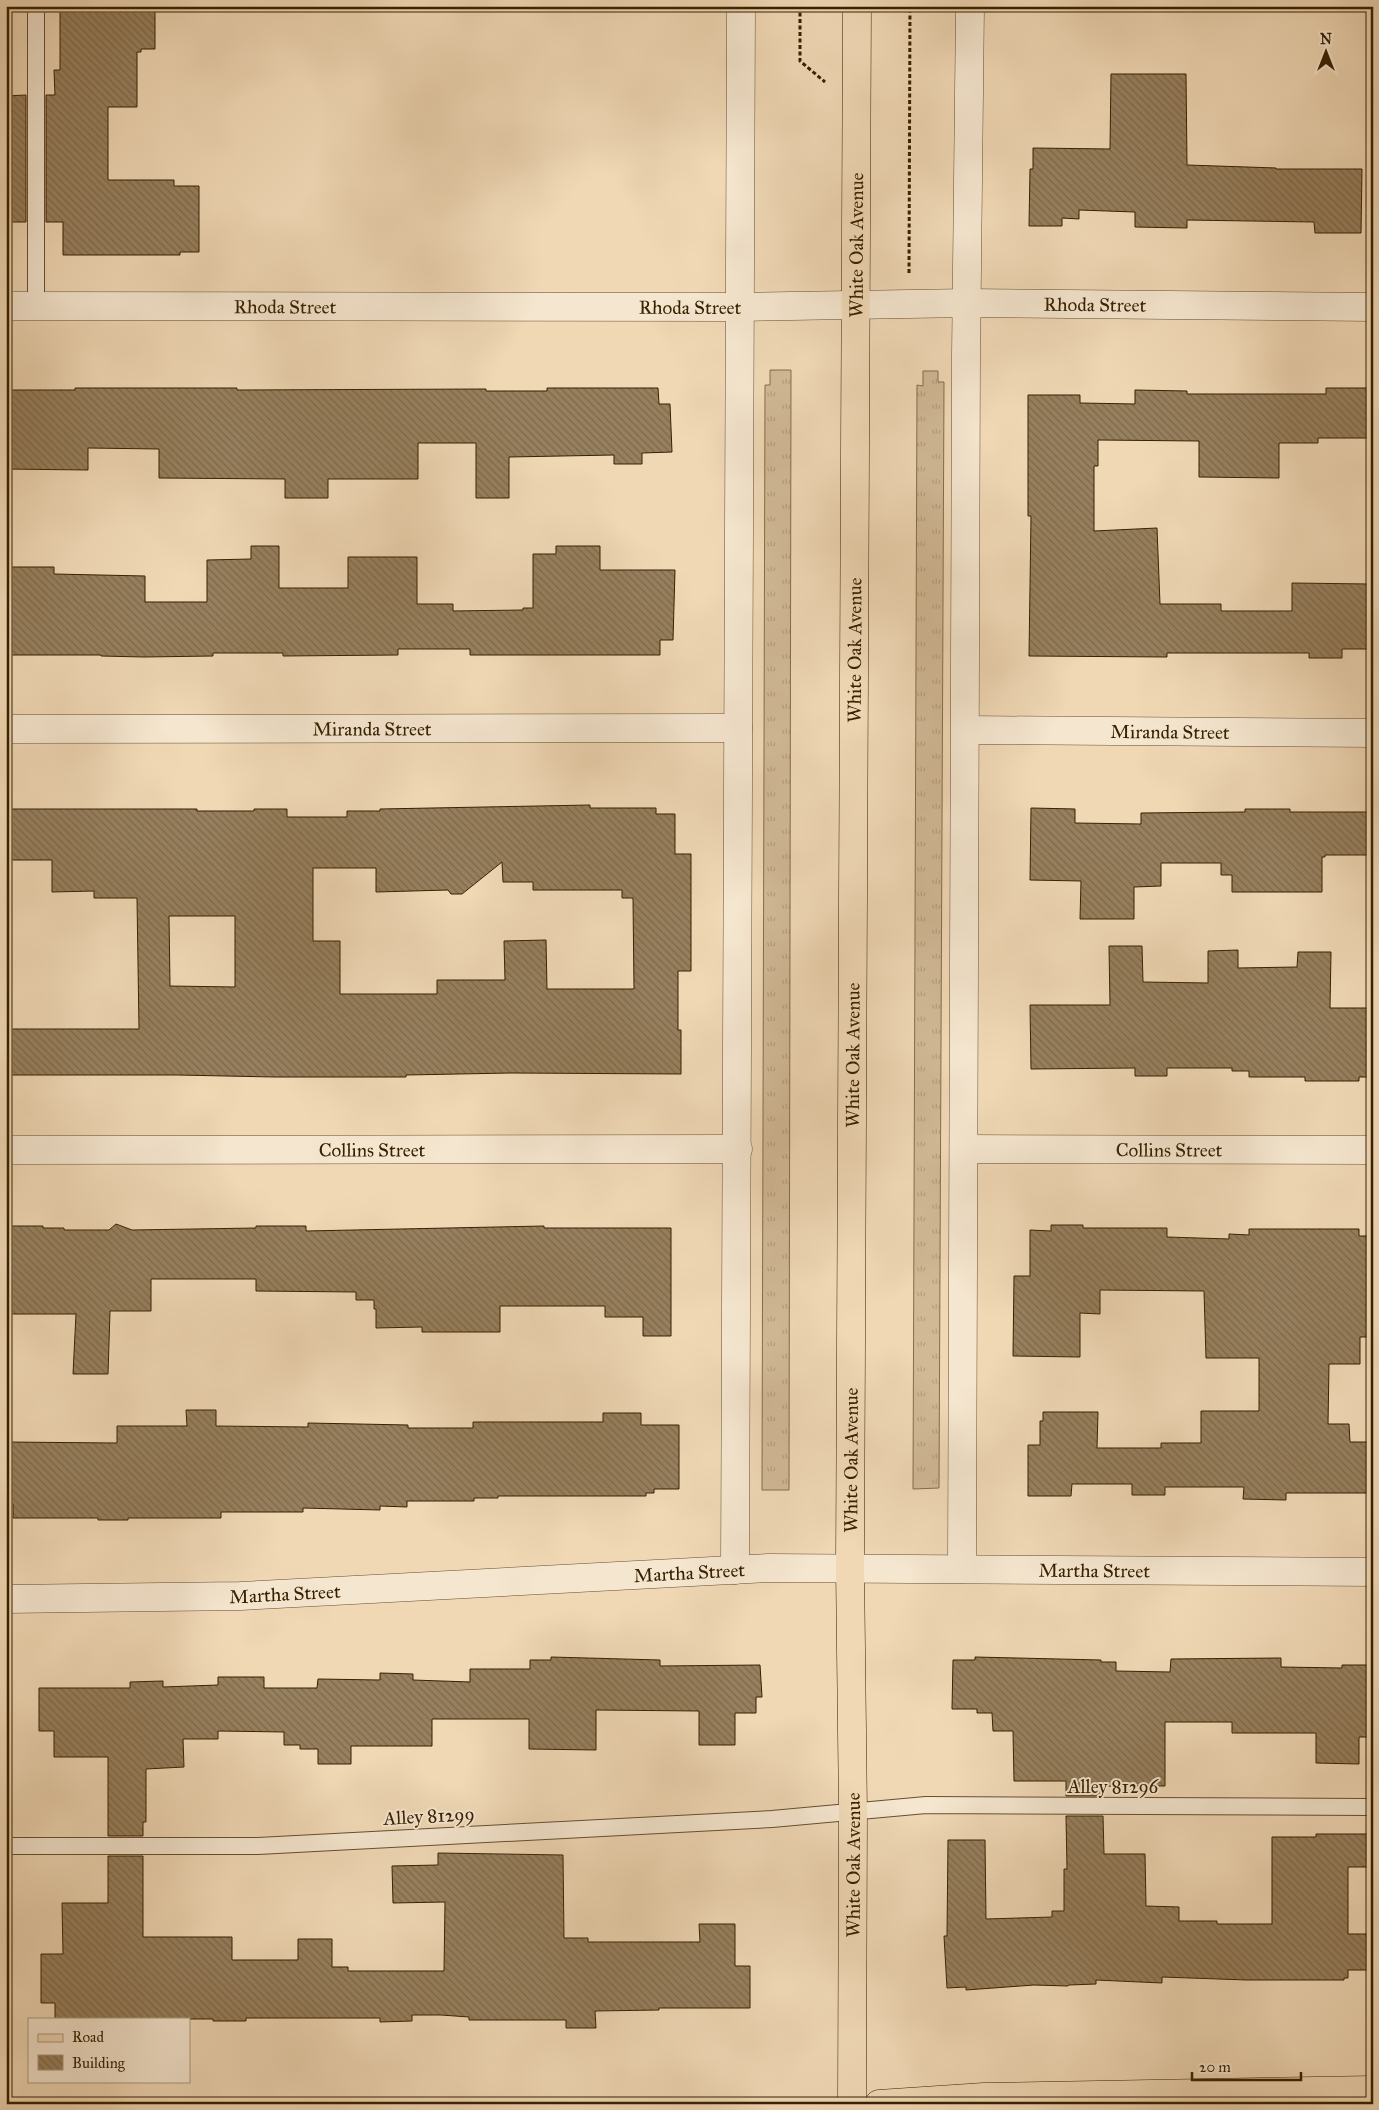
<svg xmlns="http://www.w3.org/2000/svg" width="1379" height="2110" font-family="'IM FELL Great Primer',serif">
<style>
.grass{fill:url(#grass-tufts);stroke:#846d4b}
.building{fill:url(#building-back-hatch);stroke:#372100;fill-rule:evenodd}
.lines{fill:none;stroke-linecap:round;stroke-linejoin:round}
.service-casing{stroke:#654f2d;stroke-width:18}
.minor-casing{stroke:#654f2d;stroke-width:29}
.primary-casing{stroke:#372100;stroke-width:29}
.path{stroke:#372100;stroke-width:3;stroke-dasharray:4 2.5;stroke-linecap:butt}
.service{stroke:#f5e6cf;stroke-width:16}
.minor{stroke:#f5e6cf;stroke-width:28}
.primary{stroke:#f0d8b5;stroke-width:28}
.labels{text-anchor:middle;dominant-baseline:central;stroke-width:4;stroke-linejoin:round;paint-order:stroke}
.street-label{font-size:19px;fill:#372100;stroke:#f5e6cf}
</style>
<defs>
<pattern id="grass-tufts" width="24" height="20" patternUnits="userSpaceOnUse" patternTransform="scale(1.25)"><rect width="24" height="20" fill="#d1b996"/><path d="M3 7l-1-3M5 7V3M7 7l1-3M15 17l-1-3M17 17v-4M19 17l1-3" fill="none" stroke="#b49f80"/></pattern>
<pattern id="building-back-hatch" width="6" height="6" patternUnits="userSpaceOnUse" patternTransform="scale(1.25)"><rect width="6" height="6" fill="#97805e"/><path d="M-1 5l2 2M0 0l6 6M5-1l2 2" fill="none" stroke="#7c684b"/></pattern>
</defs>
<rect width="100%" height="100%" fill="#f0d8b5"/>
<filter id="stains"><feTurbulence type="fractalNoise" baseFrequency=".004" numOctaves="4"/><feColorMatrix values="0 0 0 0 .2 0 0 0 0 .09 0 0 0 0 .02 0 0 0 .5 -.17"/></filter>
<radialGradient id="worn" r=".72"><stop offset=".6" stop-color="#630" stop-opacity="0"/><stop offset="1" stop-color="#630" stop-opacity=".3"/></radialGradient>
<path class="grass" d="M 770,370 L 791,370 L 789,1490 L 762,1490 L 765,385 L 770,385 Z
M 923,371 L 938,371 L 938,382 L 944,382 L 939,1488 L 913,1489 L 917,385 L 923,386 Z"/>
<path class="building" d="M 60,6 L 155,6 L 155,49 L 141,49 L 141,52 L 137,52 L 137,107 L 108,107 L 108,180 L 174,180 L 174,186 L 199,186 L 199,252 L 180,252 L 180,255 L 63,255 L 63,222 L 46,222 L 46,95 L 55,95 L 54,70 L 60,70 Z
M 1111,74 L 1186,74 L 1187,165 L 1276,168 L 1276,169 L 1362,169 L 1361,233 L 1315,233 L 1314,222 L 1187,220 L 1187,228 L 1135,227 L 1135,212 L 1079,210 L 1079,219 L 1062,218 L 1062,226 L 1029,226 L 1030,169 L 1033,169 L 1033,148 L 1110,149 Z
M 26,95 L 26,222 L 6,222 L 6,96 Z
M 75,388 L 237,388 L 237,390 L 486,389 L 486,391 L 547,391 L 547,388 L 658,388 L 659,404 L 670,404 L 672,452 L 642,453 L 642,464 L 614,464 L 614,455 L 509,457 L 509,498 L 476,498 L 476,443 L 418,443 L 418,479 L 328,479 L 328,498 L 285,498 L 285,479 L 159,478 L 159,449 L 88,448 L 88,470 L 6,469 L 6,390 L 75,390 Z
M 1326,388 L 1369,388 L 1369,438 L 1318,438 L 1318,443 L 1279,443 L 1279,478 L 1199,477 L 1199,441 L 1098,440 L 1098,466 L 1094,466 L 1094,531 L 1157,528 L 1160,604 L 1221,604 L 1221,611 L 1292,611 L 1292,583 L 1369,584 L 1369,649 L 1342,649 L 1342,658 L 1309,658 L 1309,653 L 1167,653 L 1167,657 L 1029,656 L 1031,516 L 1028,516 L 1028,395 L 1080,395 L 1080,403 L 1135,404 L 1135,390 L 1187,391 L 1187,394 L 1326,394 Z
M 251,546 L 279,546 L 279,588 L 348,588 L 348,557 L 417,557 L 417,604 L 453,604 L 453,611 L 523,610 L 523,608 L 533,608 L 533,554 L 556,554 L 556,546 L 600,546 L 600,570 L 675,570 L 673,640 L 660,640 L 660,655 L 470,655 L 470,649 L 398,649 L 398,655 L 283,656 L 283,653 L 213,653 L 213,656 L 144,657 L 101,656 L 101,655 L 10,655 L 10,643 L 6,643 L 6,567 L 54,567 L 54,574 L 145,576 L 145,602 L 207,602 L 207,560 L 251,559 Z
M 590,805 L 590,808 L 656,808 L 656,814 L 675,814 L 675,854 L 691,854 L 691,971 L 678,971 L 678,1030 L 681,1030 L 681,1074 L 511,1073 L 406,1075 L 406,1077 L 274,1077 L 178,1075 L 6,1075 L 6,1029 L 139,1029 L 137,898 L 94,898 L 94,891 L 52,892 L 52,860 L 6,860 L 6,809 L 197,809 L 197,811 L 254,811 L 254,809 L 287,809 L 287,817 L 347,817 L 347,811 L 380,811 L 380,809 ZM 502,862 L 503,882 L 533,882 L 533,890 L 622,890 L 622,898 L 633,898 L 634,989 L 547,989 L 546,940 L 504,941 L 505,980 L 437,980 L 437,994 L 340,994 L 340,941 L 313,941 L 313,868 L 376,868 L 376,892 L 448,890 L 451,894 L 462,894 ZM 169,916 L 235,916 L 235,987 L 170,986 Z
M 1031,808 L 1075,809 L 1075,823 L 1141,824 L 1141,813 L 1245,812 L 1245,809 L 1290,809 L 1290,812 L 1373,812 L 1373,855 L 1325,855 L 1325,857 L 1322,857 L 1322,892 L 1232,892 L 1232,875 L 1221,875 L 1221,863 L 1161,863 L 1161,886 L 1134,887 L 1134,919 L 1080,919 L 1081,881 L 1030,880 Z
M 1109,946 L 1142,946 L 1143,982 L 1208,983 L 1208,951 L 1238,950 L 1238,968 L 1297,967 L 1298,952 L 1331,952 L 1330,1008 L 1373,1008 L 1373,1077 L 1359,1077 L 1359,1081 L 1305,1081 L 1305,1077 L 1249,1077 L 1249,1071 L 1232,1071 L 1232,1068 L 1167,1068 L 1167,1076 L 1135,1076 L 1135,1068 L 1031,1069 L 1030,1005 L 1110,1005 Z
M 116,1224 L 132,1230 L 256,1228 L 256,1226 L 306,1226 L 306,1231 L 544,1226 L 544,1228 L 671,1228 L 671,1336 L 643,1336 L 643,1317 L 605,1317 L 605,1306 L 500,1306 L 500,1332 L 422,1332 L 422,1327 L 376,1328 L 376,1309 L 374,1309 L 374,1300 L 356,1300 L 356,1292 L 256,1291 L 256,1279 L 151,1279 L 151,1311 L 110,1311 L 108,1374 L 73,1374 L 76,1314 L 6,1314 L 6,1228 L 10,1228 L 10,1226 L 43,1226 L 43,1228 L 64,1228 L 64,1230 L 109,1230 Z
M 1051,1225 L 1083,1225 L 1083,1228 L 1167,1228 L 1167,1237 L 1229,1239 L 1229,1234 L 1249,1235 L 1249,1229 L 1359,1229 L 1359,1236 L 1373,1236 L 1372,1337 L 1360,1337 L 1360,1364 L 1329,1364 L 1328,1424 L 1349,1424 L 1350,1442 L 1373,1442 L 1373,1493 L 1286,1493 L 1286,1500 L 1243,1499 L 1244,1487 L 1165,1487 L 1165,1495 L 1132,1495 L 1132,1484 L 1072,1484 L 1071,1496 L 1028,1496 L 1028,1445 L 1040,1445 L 1040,1421 L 1043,1421 L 1043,1412 L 1098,1412 L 1097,1448 L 1161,1448 L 1161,1443 L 1201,1443 L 1201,1411 L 1259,1411 L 1259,1358 L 1206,1358 L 1204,1291 L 1100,1290 L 1100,1314 L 1080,1313 L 1080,1357 L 1013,1356 L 1014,1276 L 1030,1276 L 1030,1230 L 1051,1231 Z
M 186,1410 L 216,1410 L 216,1426 L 308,1427 L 308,1423 L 408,1425 L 408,1428 L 473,1428 L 473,1422 L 603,1422 L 603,1413 L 641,1413 L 641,1425 L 679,1425 L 679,1489 L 654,1489 L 654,1493 L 646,1493 L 646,1496 L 498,1496 L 498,1498 L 474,1498 L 474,1501 L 407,1501 L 407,1507 L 380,1506 L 380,1510 L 303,1508 L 303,1512 L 221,1512 L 221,1518 L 128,1518 L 128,1520 L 98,1520 L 98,1518 L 13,1518 L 13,1504 L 6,1504 L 6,1442 L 117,1443 L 117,1426 L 187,1426 Z
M 551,1657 L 660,1660 L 660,1666 L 760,1665 L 762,1697 L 756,1697 L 756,1713 L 735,1713 L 735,1745 L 699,1745 L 699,1711 L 596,1710 L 596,1750 L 529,1749 L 529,1719 L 432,1719 L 432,1746 L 351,1746 L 351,1764 L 318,1764 L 318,1749 L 300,1749 L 300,1745 L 284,1745 L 284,1732 L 218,1731 L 218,1739 L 183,1739 L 184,1767 L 146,1769 L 146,1822 L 143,1822 L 143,1836 L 108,1836 L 108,1757 L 54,1757 L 54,1731 L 39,1731 L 39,1688 L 130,1688 L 130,1682 L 163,1681 L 163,1687 L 218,1685 L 218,1677 L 264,1677 L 264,1688 L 317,1688 L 318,1679 L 380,1680 L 380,1673 L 413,1674 L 413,1680 L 470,1682 L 470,1669 L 530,1669 L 530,1660 L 551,1660 Z
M 975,1657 L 1101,1660 L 1101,1662 L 1116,1662 L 1116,1671 L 1170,1672 L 1171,1659 L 1281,1658 L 1281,1667 L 1342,1668 L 1342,1665 L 1373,1665 L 1373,1737 L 1359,1737 L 1359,1764 L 1316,1763 L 1316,1733 L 1232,1733 L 1232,1722 L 1165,1722 L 1165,1786 L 1102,1786 L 1103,1796 L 1066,1796 L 1066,1781 L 1014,1781 L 1013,1731 L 993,1731 L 992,1713 L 977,1713 L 977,1709 L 952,1709 L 953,1660 L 975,1660 Z
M 1066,1816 L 1103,1816 L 1104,1854 L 1145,1854 L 1146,1906 L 1179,1907 L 1179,1921 L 1217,1921 L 1217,1924 L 1272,1924 L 1272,1837 L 1316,1837 L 1316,1834 L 1373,1834 L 1373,1867 L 1348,1867 L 1348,1934 L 1373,1934 L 1373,1970 L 1348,1970 L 1348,1978 L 1344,1978 L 1344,1980 L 1247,1980 L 1162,1977 L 1162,1983 L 1096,1980 L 1096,1984 L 1069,1985 L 1068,1986 L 1034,1985 L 966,1990 L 966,1987 L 947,1988 L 944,1936 L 947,1936 L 948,1840 L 985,1840 L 986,1919 L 1052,1917 L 1052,1911 L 1064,1911 L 1064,1869 L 1067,1869 Z
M 438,1853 L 563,1855 L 564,1938 L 588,1938 L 588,1942 L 700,1942 L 699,1924 L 735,1924 L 735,1966 L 750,1966 L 750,2008 L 659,2008 L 659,2010 L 595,2011 L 596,2028 L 566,2028 L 566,2020 L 469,2020 L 469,2017 L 441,2015 L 412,2015 L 412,2021 L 380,2022 L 380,2018 L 246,2018 L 246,2021 L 213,2021 L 213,2019 L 55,2019 L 55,2003 L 41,2003 L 41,1954 L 63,1954 L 62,1903 L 108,1903 L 108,1856 L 143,1856 L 143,1937 L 232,1937 L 232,1960 L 298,1960 L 298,1939 L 332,1939 L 332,1967 L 348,1967 L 348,1971 L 444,1971 L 445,1902 L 393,1903 L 392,1866 L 438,1865 Z"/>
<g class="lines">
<defs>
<path id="service" d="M 36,306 L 36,6
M 6,1846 L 258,1846 L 772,1819 L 926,1805 L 1373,1807"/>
<g id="minor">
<path id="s1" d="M 6,306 L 738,307 L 967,303 L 1373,307"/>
<path id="s2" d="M 6,729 L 738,728"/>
<path id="s3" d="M 966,730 L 1373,733"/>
<path id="s4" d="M 964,1149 L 1373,1150"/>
<path id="s5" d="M 6,1150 L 738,1149"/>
<path d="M 962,1569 L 966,356 L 970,6"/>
<path d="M 735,1570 L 741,6"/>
<path id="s6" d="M 6,1599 L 240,1596 L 769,1568 L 1373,1572"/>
</g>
<g id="primary">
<path id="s7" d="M 852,2104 L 853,1812 L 850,1568 L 857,6"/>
<path d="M 879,2104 L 984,2097 L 1373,2090"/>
</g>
</defs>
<use href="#service" class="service-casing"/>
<use href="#minor" class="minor-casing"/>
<use href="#primary" class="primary-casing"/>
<path class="path" d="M 800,6 L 800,61 L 825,82
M 909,273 L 910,6"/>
<use href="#service" class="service"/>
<use href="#minor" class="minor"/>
<use href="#primary" class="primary"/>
</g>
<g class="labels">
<g class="street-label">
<text stroke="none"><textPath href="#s7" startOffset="1859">White Oak Avenue</textPath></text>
<text stroke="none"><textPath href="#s1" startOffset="1089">Rhoda Street</textPath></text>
<text stroke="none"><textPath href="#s1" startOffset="279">Rhoda Street</textPath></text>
<text stroke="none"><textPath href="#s1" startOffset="684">Rhoda Street</textPath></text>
<text stroke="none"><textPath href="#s7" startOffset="1454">White Oak Avenue</textPath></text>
<text stroke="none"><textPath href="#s2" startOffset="366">Miranda Street</textPath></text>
<text stroke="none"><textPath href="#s3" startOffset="204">Miranda Street</textPath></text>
<text stroke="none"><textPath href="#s7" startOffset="1049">White Oak Avenue</textPath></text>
<text stroke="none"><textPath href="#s4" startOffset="205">Collins Street</textPath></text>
<text stroke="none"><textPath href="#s5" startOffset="366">Collins Street</textPath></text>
<text stroke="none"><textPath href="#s7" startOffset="644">White Oak Avenue</textPath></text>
<text stroke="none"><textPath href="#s6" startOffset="1089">Martha Street</textPath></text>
<text stroke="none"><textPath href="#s6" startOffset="684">Martha Street</textPath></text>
<text stroke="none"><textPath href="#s6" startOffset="279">Martha Street</textPath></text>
<text x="1113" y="1786">Alley 81296</text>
<text transform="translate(429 1816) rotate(-3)">Alley 81299</text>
<text stroke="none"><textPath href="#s7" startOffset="239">White Oak Avenue</textPath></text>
</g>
</g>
<rect width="1379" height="2110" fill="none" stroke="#f0d8b5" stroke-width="25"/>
<rect x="8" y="8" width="1364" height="2095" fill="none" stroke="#372100" stroke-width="2.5"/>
<rect x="12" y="12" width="1354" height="2085" fill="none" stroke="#372100"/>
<rect x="28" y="2018" width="162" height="65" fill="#f5e6cf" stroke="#a9977c"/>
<rect x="38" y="2034" width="25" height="8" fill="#f0d8b5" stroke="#a9977c"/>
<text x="72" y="2042" font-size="15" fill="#372100">Road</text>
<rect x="38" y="2055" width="25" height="15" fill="url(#building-back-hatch)" stroke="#a9977c"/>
<text x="72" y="2068" font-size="15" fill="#372100">Building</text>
<g transform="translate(1326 52)" stroke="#f5e6cf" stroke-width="4" paint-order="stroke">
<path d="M0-4L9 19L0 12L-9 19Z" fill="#372100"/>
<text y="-8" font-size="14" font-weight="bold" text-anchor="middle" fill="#372100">N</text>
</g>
<path d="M1192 2072v8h109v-8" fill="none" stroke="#372100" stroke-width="2.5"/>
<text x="1199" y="2072" font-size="15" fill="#372100" stroke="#f5e6cf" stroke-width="4" paint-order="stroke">20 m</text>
<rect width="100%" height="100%" filter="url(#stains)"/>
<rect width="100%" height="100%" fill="url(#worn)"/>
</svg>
